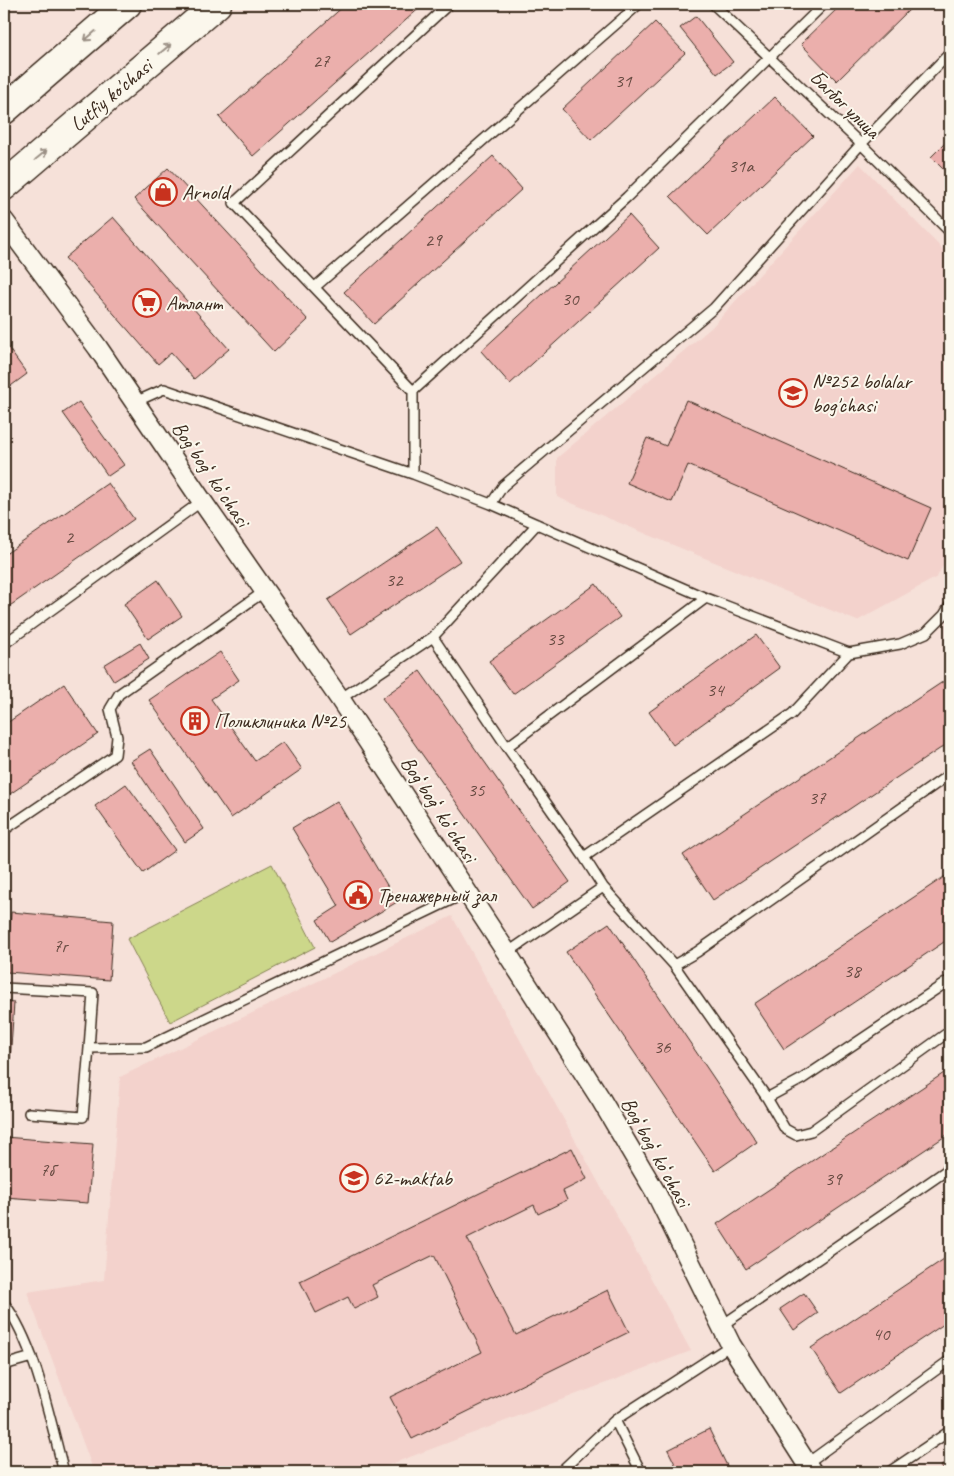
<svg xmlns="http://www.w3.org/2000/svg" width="954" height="1476" font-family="Caveat,sans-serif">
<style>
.built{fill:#f3d2cc}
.green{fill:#ccd78a;stroke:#848054}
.building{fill:#ebafac;stroke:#3b2a1e}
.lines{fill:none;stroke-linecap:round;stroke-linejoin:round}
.service-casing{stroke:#3b2a1e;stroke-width:12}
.minor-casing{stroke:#3b2a1e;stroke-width:22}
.primary-casing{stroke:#3b2a1e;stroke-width:31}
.service{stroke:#fbf7ec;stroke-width:9}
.minor{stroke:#fbf7ec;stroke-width:19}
.primary{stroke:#fbf7ec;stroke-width:28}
.oneway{stroke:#9b9085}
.labels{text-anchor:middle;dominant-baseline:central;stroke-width:4;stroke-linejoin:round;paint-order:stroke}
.number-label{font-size:19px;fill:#674b42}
.street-label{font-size:21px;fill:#3b2a1e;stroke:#fbf7ec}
.poi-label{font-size:21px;fill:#3b2a1e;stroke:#fbf7ec;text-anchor:start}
</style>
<rect width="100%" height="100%" fill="#f6e1d9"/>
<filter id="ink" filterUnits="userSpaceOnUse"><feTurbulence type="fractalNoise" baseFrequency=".02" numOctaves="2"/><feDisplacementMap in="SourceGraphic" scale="10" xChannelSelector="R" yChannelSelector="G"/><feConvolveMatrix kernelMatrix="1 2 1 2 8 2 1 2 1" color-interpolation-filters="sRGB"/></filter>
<g filter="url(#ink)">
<path class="built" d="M 860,164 L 950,257 L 950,552 L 937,577 L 857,621 L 557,497 L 557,458 L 712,327 Z
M 452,916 L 691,1351 L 370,1472 L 94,1472 L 27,1292 L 104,1280 L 120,1077 Z"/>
<path class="green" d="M 272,864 L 315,947 L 170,1022 L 127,939 Z"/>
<path class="building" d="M 346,4 L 424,4 L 253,156 L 219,117 Z
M 842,4 L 915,4 L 837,81 L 801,44 Z
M 696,16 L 733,62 L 717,74 L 680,28 Z
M 655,22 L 685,53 L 591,140 L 562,109 Z
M 775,97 L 813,136 L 708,235 L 670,196 Z
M 950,138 L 950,176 L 931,157 Z
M 493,156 L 522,189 L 374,324 L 344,292 Z
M 168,168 L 308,320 L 274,352 L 134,199 Z
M 629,215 L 659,248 L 510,384 L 481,351 Z
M 113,217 L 229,349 L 194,379 L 171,353 L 158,364 L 65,258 Z
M 4,342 L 27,374 L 4,391 Z
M 686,400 L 931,508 L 908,561 L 688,465 L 672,502 L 627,483 L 647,438 L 666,446 Z
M 79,402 L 124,465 L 108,476 L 63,413 Z
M 108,483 L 134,519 L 4,610 L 4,555 Z
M 437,527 L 460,561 L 351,634 L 328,600 Z
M 158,580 L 182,616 L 148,639 L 124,604 Z
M 596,584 L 620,617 L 513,694 L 489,661 Z
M 756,635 L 780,668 L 673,745 L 649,712 Z
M 140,643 L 149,659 L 114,681 L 104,665 Z
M 220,652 L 239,680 L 211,699 L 255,761 L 283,742 L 302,769 L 231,818 L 149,700 Z
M 420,671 L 570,882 L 532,909 L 382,698 Z
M 950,677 L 950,742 L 713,900 L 683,855 Z
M 64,684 L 98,734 L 4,798 L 4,725 Z
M 150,749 L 204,829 L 185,842 L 131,761 Z
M 126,784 L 175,850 L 143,873 L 95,806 Z
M 337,801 L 397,902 L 330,942 L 317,920 L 339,906 L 292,828 Z
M 950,873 L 950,938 L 784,1049 L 754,1004 Z
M 11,912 L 113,921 L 109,980 L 7,972 Z
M 609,923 L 757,1142 L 715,1171 L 566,952 Z
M 4,1002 L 14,1003 L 7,1105 L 4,1105 Z
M 950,1069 L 950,1133 L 746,1269 L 717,1224 Z
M 4,1137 L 93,1144 L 88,1203 L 4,1197 Z
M 572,1148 L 587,1179 L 563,1191 L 567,1200 L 538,1214 L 534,1205 L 467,1238 L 516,1335 L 608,1290 L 629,1332 L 412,1439 L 390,1397 L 482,1352 L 434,1255 L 372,1285 L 378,1297 L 354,1309 L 348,1297 L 316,1313 L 300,1281 Z
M 950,1255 L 950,1320 L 841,1393 L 811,1348 Z
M 804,1293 L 818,1313 L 794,1330 L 780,1309 Z
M 709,1429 L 730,1472 L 679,1472 L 668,1450 Z
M 950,1460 L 950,1472 L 945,1472 L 941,1466 Z"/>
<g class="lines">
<defs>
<path id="service" d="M 713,4 L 861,144 L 950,232
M 315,287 L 639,4
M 413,391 L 627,197 L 824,4
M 135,402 L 164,389 L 413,474 L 491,504 L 706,598 L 849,653 L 900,644 L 926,633 L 944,615 L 950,605
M 413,474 L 413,391 L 234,203 L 449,4
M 491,504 L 503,486 L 714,308 L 861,144 L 950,53
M 433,637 L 507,747 L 584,857 L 603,887
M 4,644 L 202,501
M 340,699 L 433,637 L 537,524
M 507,747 L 706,598
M 4,830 L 115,755 L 117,737 L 110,709 L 119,694 L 265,591
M 584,857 L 792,714 L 849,653
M 507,953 L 603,887 L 674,965 L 697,952 L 950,774
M 674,965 L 767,1098 L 802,1079 L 950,980
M 4,988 L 93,993 L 89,1048 L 146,1047 L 468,892
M 767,1098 L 785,1129 L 796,1135 L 811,1131 L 950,1031
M 29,1113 L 83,1117 L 89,1048
M 4,1303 C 36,1345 50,1421 64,1472
M 721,1326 L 950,1168
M 4,1365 L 32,1357
M 615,1420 L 641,1472
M 806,1464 L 950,1360
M 560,1472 L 615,1420 L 731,1345
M 889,1472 L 950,1431"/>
<path id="minor" d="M 4,221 L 98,348 L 202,501 L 340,699 L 507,953 L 600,1098 L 656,1193 L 731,1345 L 812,1472"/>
<path id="primary" d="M 4,110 L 127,4
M 4,186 L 217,4"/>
</defs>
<use href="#service" class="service-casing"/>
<use href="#minor" class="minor-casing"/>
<use href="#primary" class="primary-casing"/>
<use href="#service" class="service"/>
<use href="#minor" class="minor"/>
<use href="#primary" class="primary"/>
</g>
<defs><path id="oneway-shaft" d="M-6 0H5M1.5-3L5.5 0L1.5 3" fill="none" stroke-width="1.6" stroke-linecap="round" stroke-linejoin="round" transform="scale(1.25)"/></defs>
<g class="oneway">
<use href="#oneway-shaft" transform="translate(90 36) rotate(139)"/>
<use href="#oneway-shaft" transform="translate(165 49) rotate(-40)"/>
<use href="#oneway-shaft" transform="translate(41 155) rotate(-40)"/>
</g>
</g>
<defs>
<symbol id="shop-ring" viewBox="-11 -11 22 22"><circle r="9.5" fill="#fbf7ec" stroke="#c8321e" stroke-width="1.5"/><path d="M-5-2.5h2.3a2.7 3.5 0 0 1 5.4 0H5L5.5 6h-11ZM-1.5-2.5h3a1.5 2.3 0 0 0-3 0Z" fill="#c8321e"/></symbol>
<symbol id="supermarket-ring" viewBox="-11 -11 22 22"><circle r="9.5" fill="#fbf7ec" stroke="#c8321e" stroke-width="1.5"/><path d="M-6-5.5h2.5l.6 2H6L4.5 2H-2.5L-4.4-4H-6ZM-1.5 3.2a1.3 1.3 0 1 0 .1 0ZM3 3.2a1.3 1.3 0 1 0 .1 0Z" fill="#c8321e"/></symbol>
<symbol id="school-ring" viewBox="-11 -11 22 22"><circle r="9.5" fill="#fbf7ec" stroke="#c8321e" stroke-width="1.5"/><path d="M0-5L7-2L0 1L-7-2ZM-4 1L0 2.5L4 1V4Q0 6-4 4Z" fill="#c8321e"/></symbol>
<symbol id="building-ring" viewBox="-11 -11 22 22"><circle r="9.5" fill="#fbf7ec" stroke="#c8321e" stroke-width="1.5"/><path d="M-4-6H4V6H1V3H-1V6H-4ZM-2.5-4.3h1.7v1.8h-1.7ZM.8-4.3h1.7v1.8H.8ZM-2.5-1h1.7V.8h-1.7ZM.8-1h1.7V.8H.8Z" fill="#c8321e"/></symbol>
<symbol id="civic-ring" viewBox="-11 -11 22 22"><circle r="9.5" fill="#fbf7ec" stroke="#c8321e" stroke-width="1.5"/><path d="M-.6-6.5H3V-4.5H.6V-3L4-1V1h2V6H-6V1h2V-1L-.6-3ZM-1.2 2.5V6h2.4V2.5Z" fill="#c8321e"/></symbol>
</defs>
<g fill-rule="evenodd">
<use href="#shop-ring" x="147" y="176" width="32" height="32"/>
<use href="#supermarket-ring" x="131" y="287" width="32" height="32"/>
<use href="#school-ring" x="777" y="377" width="32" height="32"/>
<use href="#building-ring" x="179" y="705" width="32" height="32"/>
<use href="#civic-ring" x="342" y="879" width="32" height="32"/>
<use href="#school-ring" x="338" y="1162" width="32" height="32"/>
</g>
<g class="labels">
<g class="number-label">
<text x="321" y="61">27</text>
<text x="623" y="81">31</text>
<text x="741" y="166">31а</text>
<text x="433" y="240">29</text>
<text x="570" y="299">30</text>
<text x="69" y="537">2</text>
<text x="394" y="580">32</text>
<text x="555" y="639">33</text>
<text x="715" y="690">34</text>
<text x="476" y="790">35</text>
<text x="817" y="798">37</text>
<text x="60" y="946">7г</text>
<text x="852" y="971">38</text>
<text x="662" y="1047">36</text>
<text x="47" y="1170">7б</text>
<text x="833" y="1179">39</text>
<text x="881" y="1334">40</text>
</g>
<g class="street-label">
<text transform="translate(111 95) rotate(-40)">Lutfiy ko'chasi</text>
<text transform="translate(845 104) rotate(44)">Багбог улица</text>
<text transform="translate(211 474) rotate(56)">Bogʻbogʻ koʻchasi</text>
<text transform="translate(439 809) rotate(57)">Bogʻbogʻ koʻchasi</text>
<text transform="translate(656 1152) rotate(61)">Bogʻbogʻ koʻchasi</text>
</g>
<g class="poi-label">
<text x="182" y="192">Arnold</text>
<text x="166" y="303">Атлант</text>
<text x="812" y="381">№252 bolalar<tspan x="812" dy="24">bog'chasi</tspan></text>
<text x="214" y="721">Поликлиника №25</text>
<text x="377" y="895">Тренажерный зал</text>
<text x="373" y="1178">62-maktab</text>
</g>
</g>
<rect width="954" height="1476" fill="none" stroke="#fbf7ec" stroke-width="20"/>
<rect x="10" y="10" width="934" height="1456" fill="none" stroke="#3b2a1e" stroke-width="2" filter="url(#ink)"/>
</svg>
